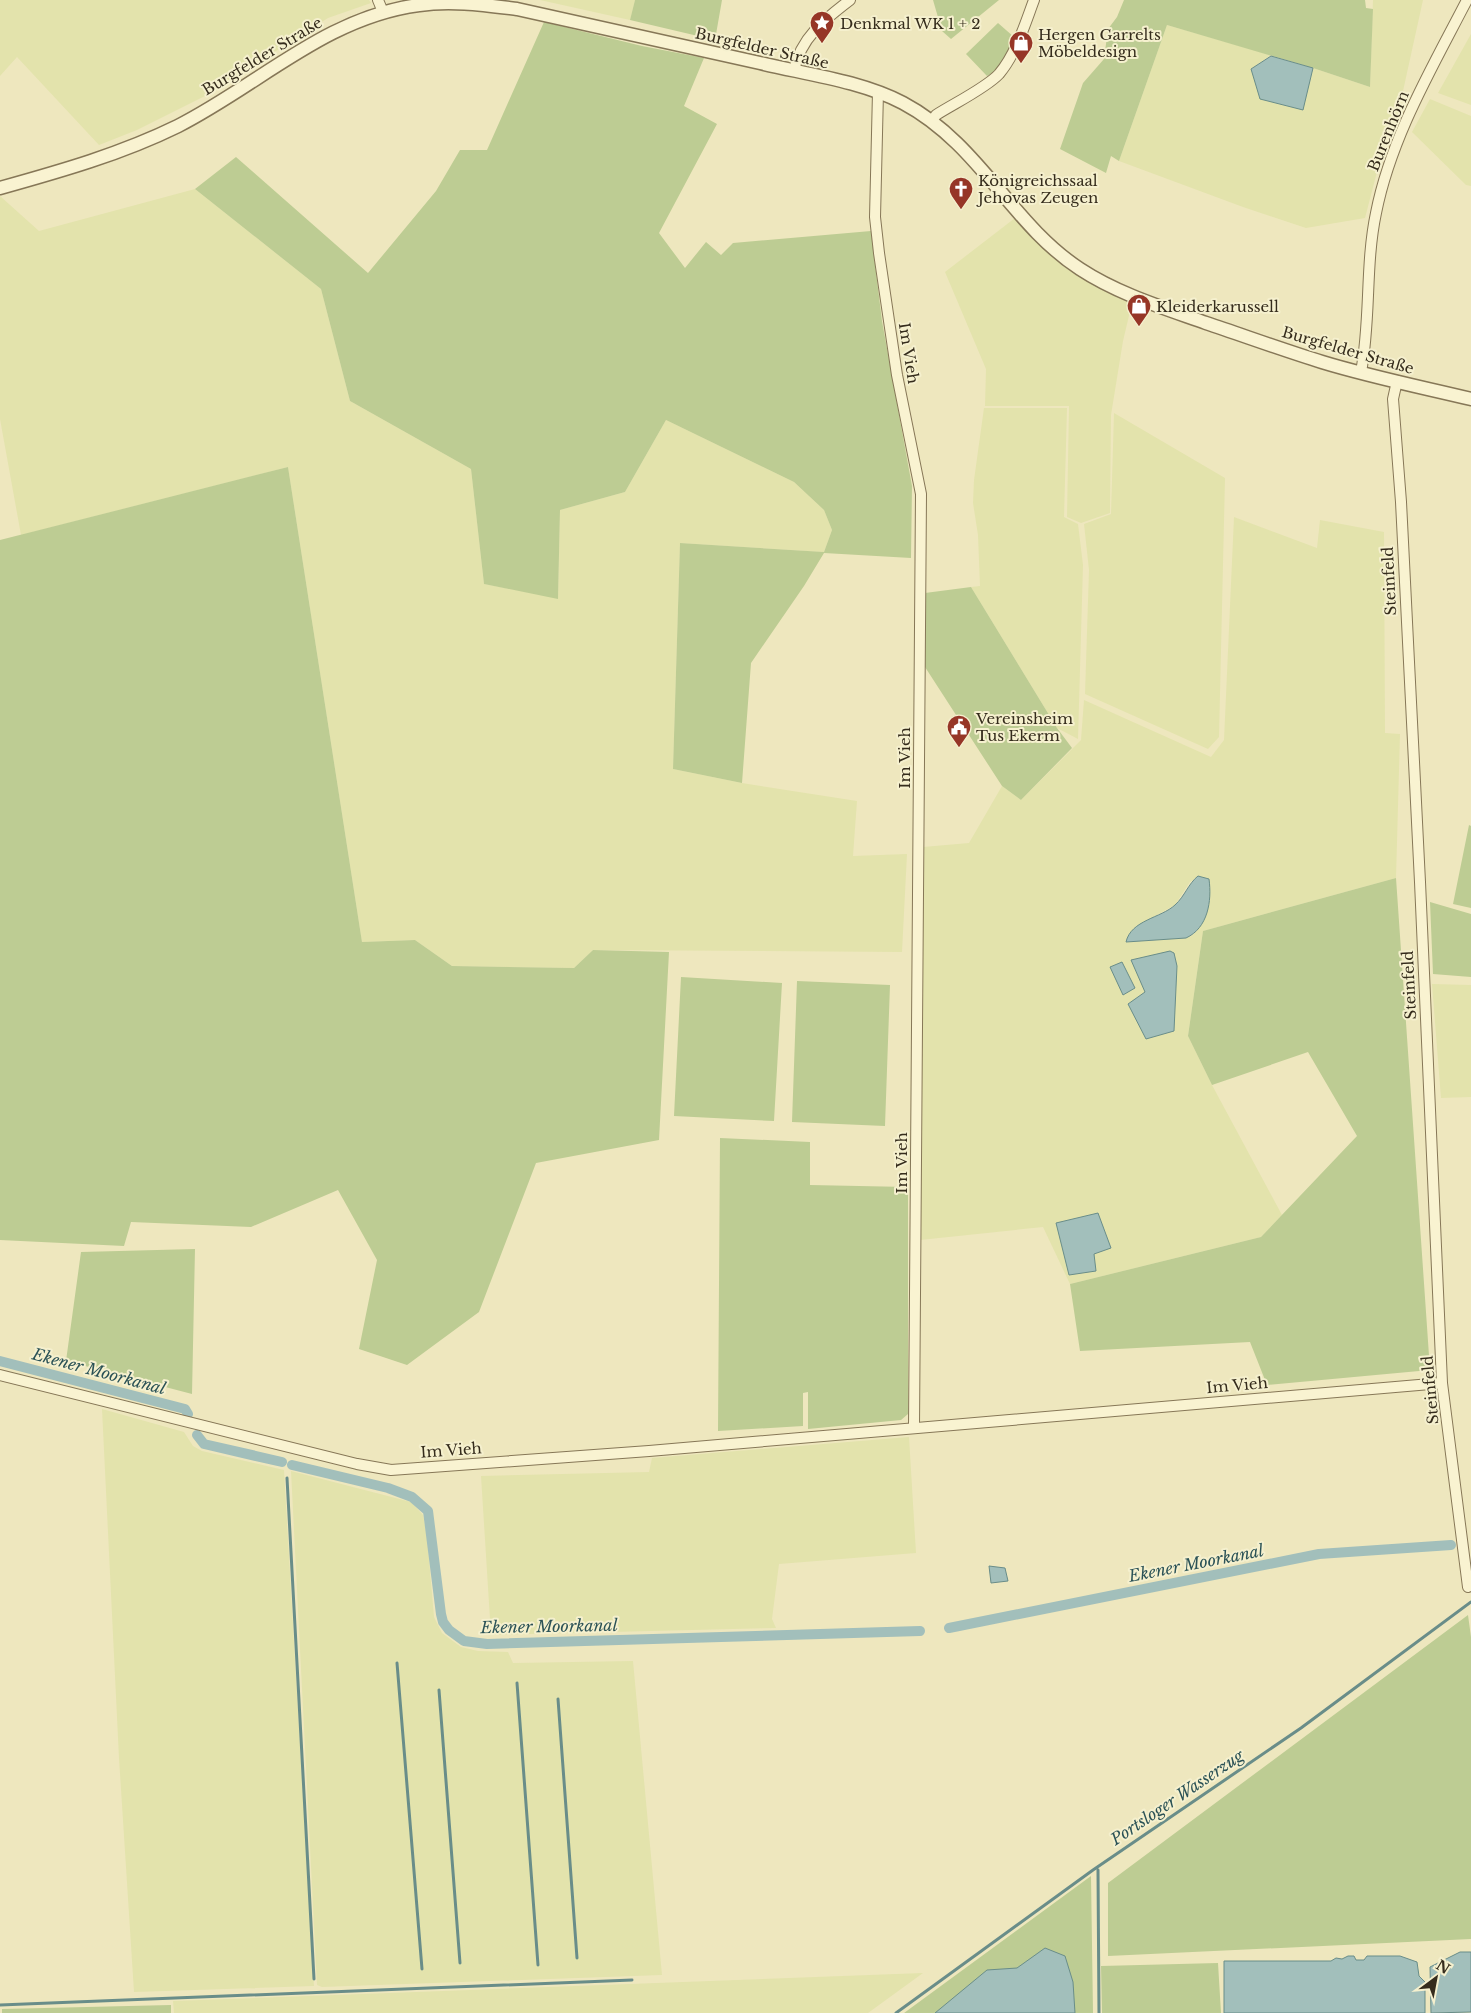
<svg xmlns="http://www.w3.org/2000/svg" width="1471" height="2013" font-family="'Libre Baskerville',serif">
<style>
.farmland{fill:#e3e3ac;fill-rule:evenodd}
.green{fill:#bdcc93}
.water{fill:#a2bfbb;stroke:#698d89}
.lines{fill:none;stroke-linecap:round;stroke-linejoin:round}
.stream{stroke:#698d89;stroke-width:3}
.canal{stroke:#a2bfbb;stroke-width:10}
.minor-casing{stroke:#867757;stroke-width:12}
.tertiary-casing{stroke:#867757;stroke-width:15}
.minor{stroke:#f9f3d1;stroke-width:10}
.tertiary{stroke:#f9f3d1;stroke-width:12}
.labels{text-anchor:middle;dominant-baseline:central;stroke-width:4;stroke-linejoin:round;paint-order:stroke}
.poi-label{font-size:15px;fill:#352c1c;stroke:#f5f0ce;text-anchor:start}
.street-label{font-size:15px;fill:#352c1c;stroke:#f5f0ce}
.water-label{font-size:16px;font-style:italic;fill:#2b5256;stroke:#f5f0ce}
</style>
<rect width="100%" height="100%" fill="#eee7be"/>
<path class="farmland" d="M 0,0 L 369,0 L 371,3 L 328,18 L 207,95 L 137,130 L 99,145 L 17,57 L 0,76 Z
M 540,0 L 635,0 L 630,20 Z
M 1373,0 L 1423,0 L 1394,132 L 1385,141 L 1365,218 L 1306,228 L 1243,207 L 1119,161 L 1167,25 L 1271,55 L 1251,69 L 1302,110 L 1313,68 L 1370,87 Z
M 1471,34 L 1471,105 L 1438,93 Z
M 1430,99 L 1471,116 L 1471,186 L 1466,185 L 1412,132 Z
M 195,189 L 321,289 L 350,401 L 471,469 L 484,584 L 558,598 L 560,510 L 625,492 L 666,420 L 794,482 L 824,510 L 832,530 L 824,552 L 680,543 L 673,769 L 742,783 L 857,801 L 853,856 L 907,854 L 902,952 L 593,950 L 574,968 L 452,966 L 415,940 L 362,942 L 288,467 L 21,535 L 0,419 L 0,196 L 39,231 Z
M 1015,218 L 1052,255 L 1077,275 L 1132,303 L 1123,341 L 1111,415 L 1110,513 L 1081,523 L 1067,517 L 1069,406 L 985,406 L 986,369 L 945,272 Z
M 984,408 L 1067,408 L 1064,517 L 1078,524 L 1083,565 L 1078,739 L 1057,728 L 971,587 L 980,586 L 978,535 L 973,503 L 974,480 Z
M 1114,413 L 1225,478 L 1219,737 L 1208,749 L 1085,694 L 1089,570 L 1084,524 L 1111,514 Z
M 1234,517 L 1317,548 L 1320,520 L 1384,532 L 1385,733 L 1400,734 L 1396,878 L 1203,931 L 1188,1036 L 1212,1085 L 1282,1215 L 1261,1237 L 1070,1284 L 1043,1227 L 920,1240 L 923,847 L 969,843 L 1002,786 L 1021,800 L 1081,740 L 1084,700 L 1211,757 L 1224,740 ZM 1197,877 L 1209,879 L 1193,935 L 1186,938 L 1126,942 L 1135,927 L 1175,905 L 1190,882 ZM 1174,953 L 1177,966 L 1174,1031 L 1146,1039 L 1129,1004 L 1145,992 ZM 1098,1214 L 1111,1248 L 1094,1254 Z
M 1432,984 L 1471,985 L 1471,1097 L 1441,1098 Z
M 102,1409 L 184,1432 L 193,1446 L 202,1451 L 284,1470 L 314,1986 L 134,1992 L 119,1758 Z
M 909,1437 L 916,1553 L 779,1564 L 772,1619 L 776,1628 L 491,1635 L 481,1476 L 649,1472 L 652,1458 Z
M 291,1471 L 411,1502 L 423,1515 L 427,1536 L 434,1617 L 442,1633 L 461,1647 L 478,1651 L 508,1652 L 513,1663 L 633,1661 L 662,1975 L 322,1987 L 317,1985 Z
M 923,1973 L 868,2013 L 174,2013 L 173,2001 Z"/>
<path class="green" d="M 635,0 L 722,0 L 715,40 L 630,20 Z
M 933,0 L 999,0 L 951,39 L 942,31 Z
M 1124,0 L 1365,0 L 1366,8 L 1373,9 L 1370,87 L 1313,68 L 1167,25 L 1119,161 L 1111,156 L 1106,173 L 1060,149 L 1083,83 L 1104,59 L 1108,29 L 1117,17 Z
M 544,22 L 642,46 L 704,58 L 684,106 L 717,124 L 659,233 L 685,268 L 706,242 L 721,255 L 733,243 L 871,231 L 882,321 L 912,486 L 911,558 L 824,553 L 804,586 L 751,663 L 742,783 L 673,769 L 680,543 L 824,552 L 832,530 L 824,510 L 794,482 L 666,420 L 625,492 L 560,510 L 558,599 L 484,584 L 471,469 L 350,401 L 321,289 L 195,189 L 236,157 L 368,273 L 436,191 L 460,150 L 487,150 Z
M 998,23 L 1014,37 C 1008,49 1001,71 987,76 L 966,54 Z
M 288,467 L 362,942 L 415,940 L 452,966 L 574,968 L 593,950 L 669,952 L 659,1140 L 536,1163 L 479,1312 L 407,1365 L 359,1349 L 377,1260 L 338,1190 L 251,1227 L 131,1222 L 124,1246 L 0,1240 L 0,540 Z
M 971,587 L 1057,728 L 1072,748 L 1021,800 L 1002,786 L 925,667 L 925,593 Z
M 1469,825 L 1471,826 L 1471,908 L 1453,904 Z
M 1396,878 L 1430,1370 L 1267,1385 L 1250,1342 L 1080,1351 L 1070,1284 L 1261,1237 L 1357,1136 L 1308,1052 L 1212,1085 L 1188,1036 L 1203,931 Z
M 1430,902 L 1471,914 L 1471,977 L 1433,974 Z
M 681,977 L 782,983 L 774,1121 L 674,1116 Z
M 797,981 L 890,985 L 885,1126 L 792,1122 Z
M 720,1138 L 810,1142 L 810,1185 L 908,1187 L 908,1414 L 901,1420 L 808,1429 L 808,1392 L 803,1393 L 803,1426 L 718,1431 Z
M 195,1249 L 192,1394 L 66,1361 L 81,1252 Z
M 1468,1615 L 1471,1637 L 1471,1939 L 1108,1956 L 1108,1883 Z
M 1091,1876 L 1093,2013 L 904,2013 Z
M 1218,1963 L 1221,2013 L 1102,2013 L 1101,1966 Z
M 171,2005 L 171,2013 L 2,2013 L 2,2009 Z"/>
<path class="water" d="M 1271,56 L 1313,68 L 1303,110 L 1260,99 L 1251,69 Z
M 1198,876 L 1209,879 C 1212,901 1208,928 1186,938 L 1126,942 C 1131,920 1161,918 1175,905 C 1185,896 1188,884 1198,876 Z
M 1170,951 L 1174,953 L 1177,966 L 1174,1031 L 1146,1039 L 1128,1004 L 1145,992 L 1131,960 Z
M 1122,962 L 1135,988 L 1123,995 L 1110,967 Z
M 1098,1213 L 1111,1248 L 1094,1254 L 1096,1271 L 1069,1275 L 1056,1223 Z
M 989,1566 L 1005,1568 L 1008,1581 L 991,1583 Z
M 1045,1948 L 1065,1956 L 1073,1982 L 1075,2013 L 935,2013 L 987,1970 L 1017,1968 Z
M 1460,1952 L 1471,1952 L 1471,2012 L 1431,2013 L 1430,1967 Z
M 1348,1956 L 1354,1956 L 1356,1960 L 1364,1960 L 1367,1956 L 1400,1956 L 1417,1962 L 1419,1976 L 1425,1982 L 1425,2013 L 1224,2013 L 1224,1961 L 1331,1961 L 1336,1958 L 1342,1959 Z"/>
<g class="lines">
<path class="stream" d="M 287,1478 L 314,1979
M 397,1663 L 422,1969
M 517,1683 L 538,1965
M 439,1690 L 460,1963
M 558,1699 L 577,1958
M 1098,1870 L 1099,2013
M 0,2005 L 632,1980
M 896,2013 L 1093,1870 L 1301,1728 L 1471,1602"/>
<path class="canal" d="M 0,1361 L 185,1409 L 188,1414
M 197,1435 L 204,1444 L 282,1462
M 292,1465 L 388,1488 L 412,1497 L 428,1511 L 441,1614 L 443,1622 L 449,1630 L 464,1641 L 487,1644 L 920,1631
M 949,1628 L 1319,1554 L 1451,1545"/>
<defs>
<path id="minor" d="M 378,0 L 383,12
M 794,71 C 800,38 825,19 850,0
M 878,92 L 875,217 L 879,253 L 897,375 L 921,494 L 914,1427
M 932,121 L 936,115 C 953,104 986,88 999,74 C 1016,54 1025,24 1034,0
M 1361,372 C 1371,320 1365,265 1376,213 C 1391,137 1432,68 1467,0
M 1397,381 L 1393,399 L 1401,502 L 1420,882 L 1442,1383 L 1468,1587
M 0,1375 L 357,1464 L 391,1470 L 649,1451 L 1442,1383"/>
<path id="tertiary" d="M 0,188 C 61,171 121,154 178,126 C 259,85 326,17 419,5 C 451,0 485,5 517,9 C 598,27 679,45 760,63 C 806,74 861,81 903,103 C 980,144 1011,224 1080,269 C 1118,294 1164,308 1206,323 C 1245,336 1283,350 1322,362 C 1371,377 1421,387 1471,399"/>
</defs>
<use href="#minor" class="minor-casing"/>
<use href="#tertiary" class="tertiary-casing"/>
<use href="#minor" class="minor"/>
<use href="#tertiary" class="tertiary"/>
</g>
<defs>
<symbol id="sight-pin" viewBox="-11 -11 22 30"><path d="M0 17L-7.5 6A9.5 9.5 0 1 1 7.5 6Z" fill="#963627" stroke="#f5f0ce"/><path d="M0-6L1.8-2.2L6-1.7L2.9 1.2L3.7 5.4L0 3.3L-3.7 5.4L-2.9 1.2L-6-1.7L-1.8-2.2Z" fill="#fff"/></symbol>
<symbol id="shop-pin" viewBox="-11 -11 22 30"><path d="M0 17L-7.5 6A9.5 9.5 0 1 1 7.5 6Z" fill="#963627" stroke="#f5f0ce"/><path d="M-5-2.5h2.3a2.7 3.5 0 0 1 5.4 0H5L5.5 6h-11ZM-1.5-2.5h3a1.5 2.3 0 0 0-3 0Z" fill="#fff"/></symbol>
<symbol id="church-pin" viewBox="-11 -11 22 30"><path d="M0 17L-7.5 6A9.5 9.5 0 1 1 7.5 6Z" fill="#963627" stroke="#f5f0ce"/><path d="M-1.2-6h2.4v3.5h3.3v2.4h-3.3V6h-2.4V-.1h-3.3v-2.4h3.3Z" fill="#fff"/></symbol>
<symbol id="civic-pin" viewBox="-11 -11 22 30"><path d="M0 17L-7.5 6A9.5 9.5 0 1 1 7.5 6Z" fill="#963627" stroke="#f5f0ce"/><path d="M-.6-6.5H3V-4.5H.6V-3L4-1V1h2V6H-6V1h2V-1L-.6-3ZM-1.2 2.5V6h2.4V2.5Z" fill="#fff"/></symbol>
</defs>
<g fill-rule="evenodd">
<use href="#sight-pin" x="808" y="9" width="28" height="38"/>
<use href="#shop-pin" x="1007" y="29" width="28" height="38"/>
<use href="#church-pin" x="947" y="175" width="28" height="38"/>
<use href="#shop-pin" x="1125" y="292" width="28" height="38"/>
<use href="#civic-pin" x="945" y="713" width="28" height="38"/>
</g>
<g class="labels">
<g class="poi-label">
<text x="840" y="23">Denkmal WK 1 + 2</text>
<text x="1038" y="34">Hergen Garrelts<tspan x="1038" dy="17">Möbeldesign</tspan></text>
<text x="978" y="180">Königreichssaal<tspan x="978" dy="17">Jehovas Zeugen</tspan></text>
<text x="1156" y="306">Kleiderkarussell</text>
<text x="976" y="718">Vereinsheim<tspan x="976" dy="17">Tus Ekerm</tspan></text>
</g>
<g class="street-label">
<text transform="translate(762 48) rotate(13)">Burgfelder Straße</text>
<text transform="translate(262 56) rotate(-31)">Burgfelder Straße</text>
<text transform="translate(1388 131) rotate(-68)">Burenhörn</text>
<text transform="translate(1348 350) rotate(16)">Burgfelder Straße</text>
<text transform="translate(909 353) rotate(81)">Im Vieh</text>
<text transform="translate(1389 581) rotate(-93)">Steinfeld</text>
<text transform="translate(904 758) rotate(-90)">Im Vieh</text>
<text transform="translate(1409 985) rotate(-93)">Steinfeld</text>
<text transform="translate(901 1163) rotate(-90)">Im Vieh</text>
<text transform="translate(1237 1385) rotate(-5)">Im Vieh</text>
<text transform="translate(1430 1390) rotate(-95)">Steinfeld</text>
<text transform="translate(451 1450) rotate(-4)">Im Vieh</text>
</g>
<g class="water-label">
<text transform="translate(99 1371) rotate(15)">Ekener Moorkanal</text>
<text transform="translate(1196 1563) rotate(-11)">Ekener Moorkanal</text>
<text transform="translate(549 1626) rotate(-1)">Ekener Moorkanal</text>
<text transform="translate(1177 1797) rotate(-34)">Portsloger Wasserzug</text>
</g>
</g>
<g transform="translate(1436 1978) rotate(32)" stroke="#f5f0ce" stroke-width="4" paint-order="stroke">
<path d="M0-4L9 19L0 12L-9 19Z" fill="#352c1c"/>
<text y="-8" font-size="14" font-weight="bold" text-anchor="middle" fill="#352c1c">N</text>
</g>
</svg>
